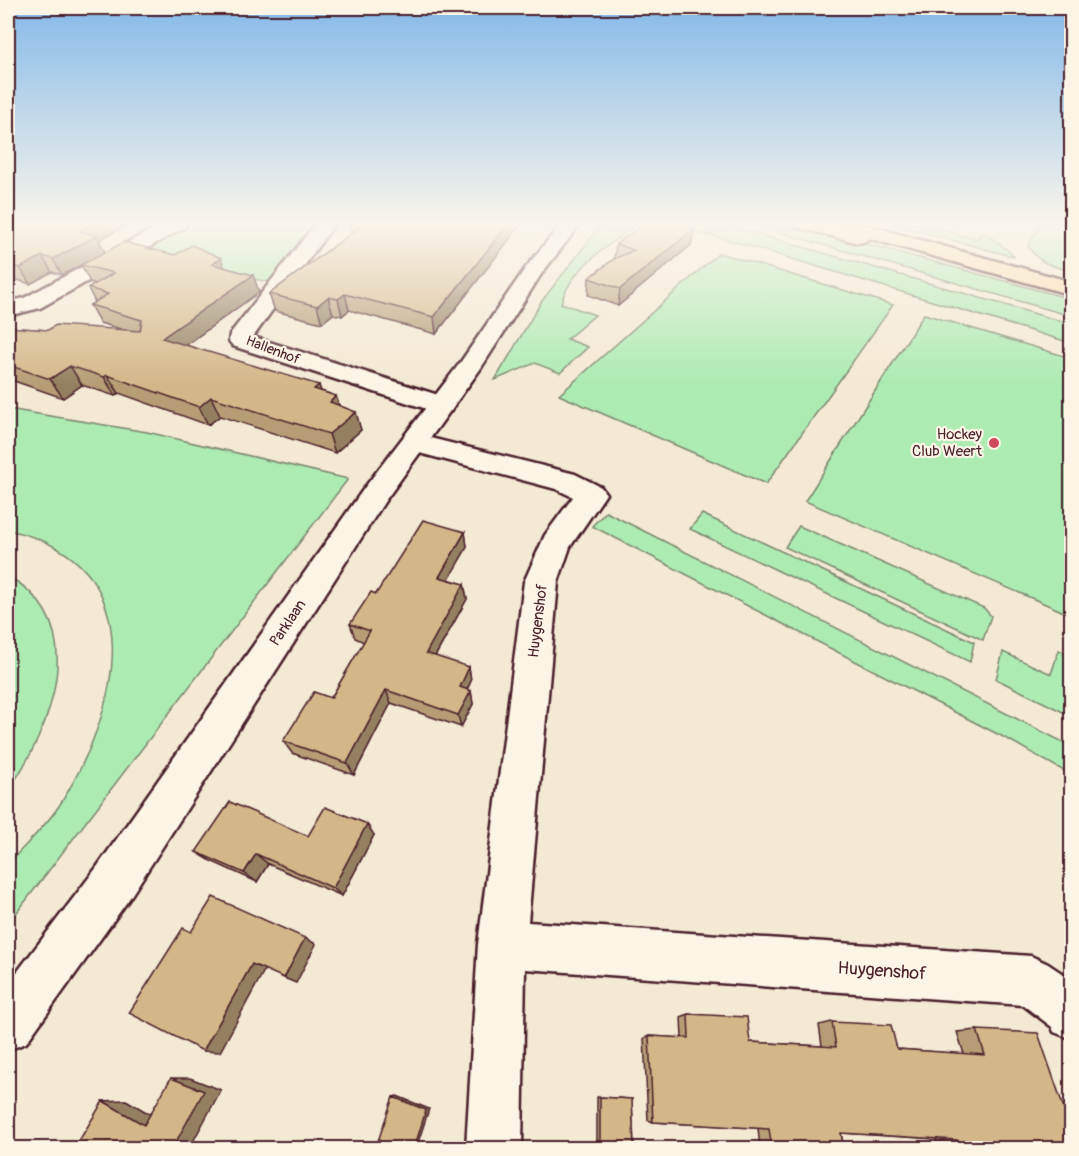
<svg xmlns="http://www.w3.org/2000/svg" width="1079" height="1156" font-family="Pangolin,sans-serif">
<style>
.green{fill:#acebb2;stroke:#7b856e;stroke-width:1.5}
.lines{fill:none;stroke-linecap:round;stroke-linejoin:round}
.minor-casing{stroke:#4a1f2b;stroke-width:5}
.tertiary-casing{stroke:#4a1f2b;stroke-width:5}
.primary-casing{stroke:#4a1f2b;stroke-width:5}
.minor{fill:#fcf5e5;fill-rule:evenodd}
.tertiary{fill:#fcf5e5;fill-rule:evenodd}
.primary{fill:#fddcac;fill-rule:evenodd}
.wall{fill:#b69d76;stroke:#4a1f2b;stroke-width:1.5}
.shaded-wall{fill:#948060;stroke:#4a1f2b;stroke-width:1.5}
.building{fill:#d4b789;stroke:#4a1f2b;stroke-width:1.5}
.poi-dot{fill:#d1495b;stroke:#fcf5e5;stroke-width:2}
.labels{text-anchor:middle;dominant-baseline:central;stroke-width:4.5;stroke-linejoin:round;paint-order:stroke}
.far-street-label{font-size:14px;fill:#4a1f2b;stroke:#fcf5e5}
.poi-label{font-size:15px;fill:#4a1f2b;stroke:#fcf5e5;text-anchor:end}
.street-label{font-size:15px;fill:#4a1f2b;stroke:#fcf5e5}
.near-street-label{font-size:18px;fill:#4a1f2b;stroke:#fcf5e5}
</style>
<rect width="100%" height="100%" fill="#f4e9d3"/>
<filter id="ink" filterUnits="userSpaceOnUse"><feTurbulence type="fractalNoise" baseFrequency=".0167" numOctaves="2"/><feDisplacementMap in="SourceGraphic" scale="12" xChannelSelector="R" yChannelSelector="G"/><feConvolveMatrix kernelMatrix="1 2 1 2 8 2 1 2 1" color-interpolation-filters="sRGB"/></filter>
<g filter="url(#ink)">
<path class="green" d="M 185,223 L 317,223 L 268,282 L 130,254 Z
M 603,223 L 638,223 C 610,245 571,267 561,303 L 595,315 L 567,339 L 588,347 L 560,373 L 535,363 L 495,380 L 541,302 Z
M 644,223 L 719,223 L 1071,324 L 1071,343 L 719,237 Z
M 747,223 L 790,223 L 1071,299 L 1071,316 Z
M 888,223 L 915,223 L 977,239 L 982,232 L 999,243 L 1015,257 Z
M 1041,223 L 1071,223 L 1071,271 C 1052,266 1039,264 1028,246 Z
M 719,253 L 893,305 L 766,484 L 559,395 Z
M 924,314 L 1071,358 L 1071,615 L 805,501 Z
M 8,409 L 147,432 L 348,479 L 8,924 L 8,864 C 24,846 45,827 59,806 C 120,711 157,562 8,530 Z
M 606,512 L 1071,746 L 1071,775 L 1011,741 L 592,526 Z
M 702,514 L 974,642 L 970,662 L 690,529 Z
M 799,526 L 984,608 L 991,616 L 983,640 L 785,547 Z
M 8,576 C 93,624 51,729 8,791 Z
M 1059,650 L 1071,656 L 1071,716 L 996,679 L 1003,652 L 1051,674 Z"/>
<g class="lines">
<defs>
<path id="minor" d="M 164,223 L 187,223 L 185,227 L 40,308 L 8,316 L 8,302 L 24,298 Z
M 316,223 L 335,223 L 253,337 L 451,399 L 455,405 L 451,411 L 442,413 L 433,411 L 233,346 L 229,341 L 230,334 Z
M 414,434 L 575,474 L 601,487 L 606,494 L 570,547 L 558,582 L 528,922 L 1031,956 L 1048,964 L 1072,980 L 1072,1039 L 1054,1032 L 1052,1027 L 1023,1005 L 525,969 L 522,1148 L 466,1148 L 478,944 L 524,582 L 545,535 L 573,497 L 556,489 L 404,449 L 400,443 L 404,437 Z"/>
<path id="tertiary" d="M 562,223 L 581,223 L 542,273 L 481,368 L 385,501 L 129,899 L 26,1043 L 8,1050 L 8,984 L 97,867 L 365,487 L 460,363 L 527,266 Z"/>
<path id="primary" d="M 795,223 L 859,223 L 1072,282 L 1072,295 L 868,238 L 866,241 L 859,243 L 797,227 Z"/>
</defs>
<use href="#minor" class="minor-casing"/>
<use href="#tertiary" class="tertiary-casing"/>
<use href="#primary" class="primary-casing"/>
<use href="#minor" class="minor"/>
<use href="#tertiary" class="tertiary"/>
<use href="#primary" class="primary"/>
</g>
<path class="wall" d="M 8,223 L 131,223 L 99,240 L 105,252 L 224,267 L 259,292 L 186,345 L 336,396 L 339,405 L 361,430 L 335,453 L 220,416 L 208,425 L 119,393 L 115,396 L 82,385 L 63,398 L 8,379 L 8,327 L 48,330 L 124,330 L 100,323 L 90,305 L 95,302 L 88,288 L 96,284 L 90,282 L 81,265 L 62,275 L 52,272 L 30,284 L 8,277 Z
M 350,223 L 522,223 L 436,334 L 349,310 L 342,316 L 333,314 L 322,323 L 275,311 L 269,294 L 352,233 Z
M 694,229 L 691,245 L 618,306 L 588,295 L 589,278 L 614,259 L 616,244 Z
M 465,532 L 467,547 L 448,579 L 464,584 L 467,599 L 435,657 L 469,667 L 471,681 L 467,690 L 471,691 L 473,704 L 461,727 L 391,703 L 354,775 L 292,753 L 283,741 L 331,698 L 364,642 L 355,638 L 350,624 L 376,594 Z
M 374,835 L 342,896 L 268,864 L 257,882 L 211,861 L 196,852 L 308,836 Z
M 688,1014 L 750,1042 L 822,1046 L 819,1025 L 832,1022 L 897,1049 L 964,1054 L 957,1032 L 977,1030 L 1058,1146 L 1059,1149 L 939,1149 L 936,1139 L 841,1133 L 844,1149 L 760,1149 L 758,1128 L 653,1122 L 648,1120 L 644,1038 L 649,1036 L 682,1038 L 681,1017 Z
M 597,1097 L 632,1099 L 634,1149 L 597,1149 Z"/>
<path class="shaded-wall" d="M 93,223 L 131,223 L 99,240 L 105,252 L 62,275 L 53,259 L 79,231 Z
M 509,223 L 522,223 L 436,334 L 434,317 Z
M 694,229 L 691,245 L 618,306 L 620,289 Z
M 42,256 L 52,272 L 30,284 L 20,268 Z
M 221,258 L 227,275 L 212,264 Z
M 253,275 L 259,292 L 171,356 L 162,338 Z
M 345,294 L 349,310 L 342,316 L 338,299 Z
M 328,297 L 333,314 L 322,323 L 317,306 Z
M 70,366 L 82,385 L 63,398 L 50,379 Z
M 107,375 L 119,393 L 115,396 L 104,377 Z
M 319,385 L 325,403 L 314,389 Z
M 336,396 L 342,414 L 330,402 Z
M 211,397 L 220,416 L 208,425 L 199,407 Z
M 356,412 L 361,430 L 335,453 L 329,434 Z
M 465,532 L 467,547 L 442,591 L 439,577 Z
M 464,584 L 467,599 L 429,667 L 426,653 Z
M 469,667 L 471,681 L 462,700 L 460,687 Z
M 386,690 L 391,703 L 354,775 L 347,763 Z
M 471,691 L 473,704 L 461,727 L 458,715 Z
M 367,824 L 374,835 L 342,896 L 333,888 Z
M 256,854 L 268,864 L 257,882 L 244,873 Z
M 305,938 L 316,944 L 296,983 L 284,978 Z
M 252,964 L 265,969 L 220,1052 L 203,1051 Z
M 171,1078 L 190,1078 L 221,1090 L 189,1149 L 172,1149 Z
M 397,1096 L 429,1109 L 416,1149 L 414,1149 L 393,1097 Z
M 126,1100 L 165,1123 L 144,1125 L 103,1101 Z"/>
<path class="building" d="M 8,223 L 93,223 L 79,231 L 97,236 L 53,259 L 42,256 L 20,268 L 8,264 Z
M 365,223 L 509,223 L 434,317 L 345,294 L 338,299 L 328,297 L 317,306 L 269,294 Z
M 645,223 L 673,223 L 694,229 L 620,289 L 589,278 L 614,259 L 634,250 L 616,244 Z
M 124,242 L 175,255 L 192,245 L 221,258 L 212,264 L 253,275 L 162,338 L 319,385 L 314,389 L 336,396 L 330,402 L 356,412 L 329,434 L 211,397 L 199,407 L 107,375 L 104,377 L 70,366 L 50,379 L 8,365 L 8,327 L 48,330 L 56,325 L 140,331 L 142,320 L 90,305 L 108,294 L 88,288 L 114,273 L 81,265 Z
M 423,520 L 465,532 L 439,577 L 464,584 L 426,653 L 469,667 L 460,687 L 471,691 L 458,715 L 386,690 L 347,763 L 283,741 L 314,692 L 331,698 L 370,631 L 350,624 L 371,592 L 376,594 Z
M 230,802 L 308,836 L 325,807 L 367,824 L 333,888 L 256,854 L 244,873 L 196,852 Z
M 213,897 L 305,938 L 284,978 L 252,964 L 203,1051 L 129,1013 L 183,928 L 191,932 Z
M 688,1014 L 747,1017 L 750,1042 L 836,1047 L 832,1022 L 891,1025 L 897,1049 L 985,1055 L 977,1030 L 1038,1033 L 1071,1129 L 1071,1147 L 1058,1146 L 1059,1149 L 959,1149 L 957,1140 L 841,1133 L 844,1149 L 772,1149 L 769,1129 L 653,1122 L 649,1036 L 689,1038 Z
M 171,1078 L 204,1091 L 172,1149 L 74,1149 L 103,1101 L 144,1125 Z
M 393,1097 L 426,1110 L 414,1149 L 379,1149 L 376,1147 Z
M 600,1097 L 632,1099 L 634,1149 L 600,1149 Z"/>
</g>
<linearGradient id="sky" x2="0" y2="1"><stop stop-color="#84b9e9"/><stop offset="0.58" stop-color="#faf5eb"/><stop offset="1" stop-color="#faf5eb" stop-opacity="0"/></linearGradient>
<rect width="1079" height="385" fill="url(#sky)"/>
<circle class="poi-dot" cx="994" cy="443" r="6"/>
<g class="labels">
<g class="far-street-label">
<text transform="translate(273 350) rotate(21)">Hallenhof</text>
</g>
<g class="poi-label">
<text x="982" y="434">Hockey<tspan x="982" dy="17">Club Weert</tspan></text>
</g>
<g class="street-label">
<text transform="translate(538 621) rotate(-83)">Huygenshof</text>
<text transform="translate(288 623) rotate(-56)">Parklaan</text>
</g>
<g class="near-street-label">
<text transform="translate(882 971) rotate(4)">Huygenshof</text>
</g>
</g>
<rect width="1079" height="1156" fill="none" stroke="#fcf5e5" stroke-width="30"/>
<rect x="15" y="15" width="1049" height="1126" fill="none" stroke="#4a1f2b" stroke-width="2" filter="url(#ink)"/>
</svg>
